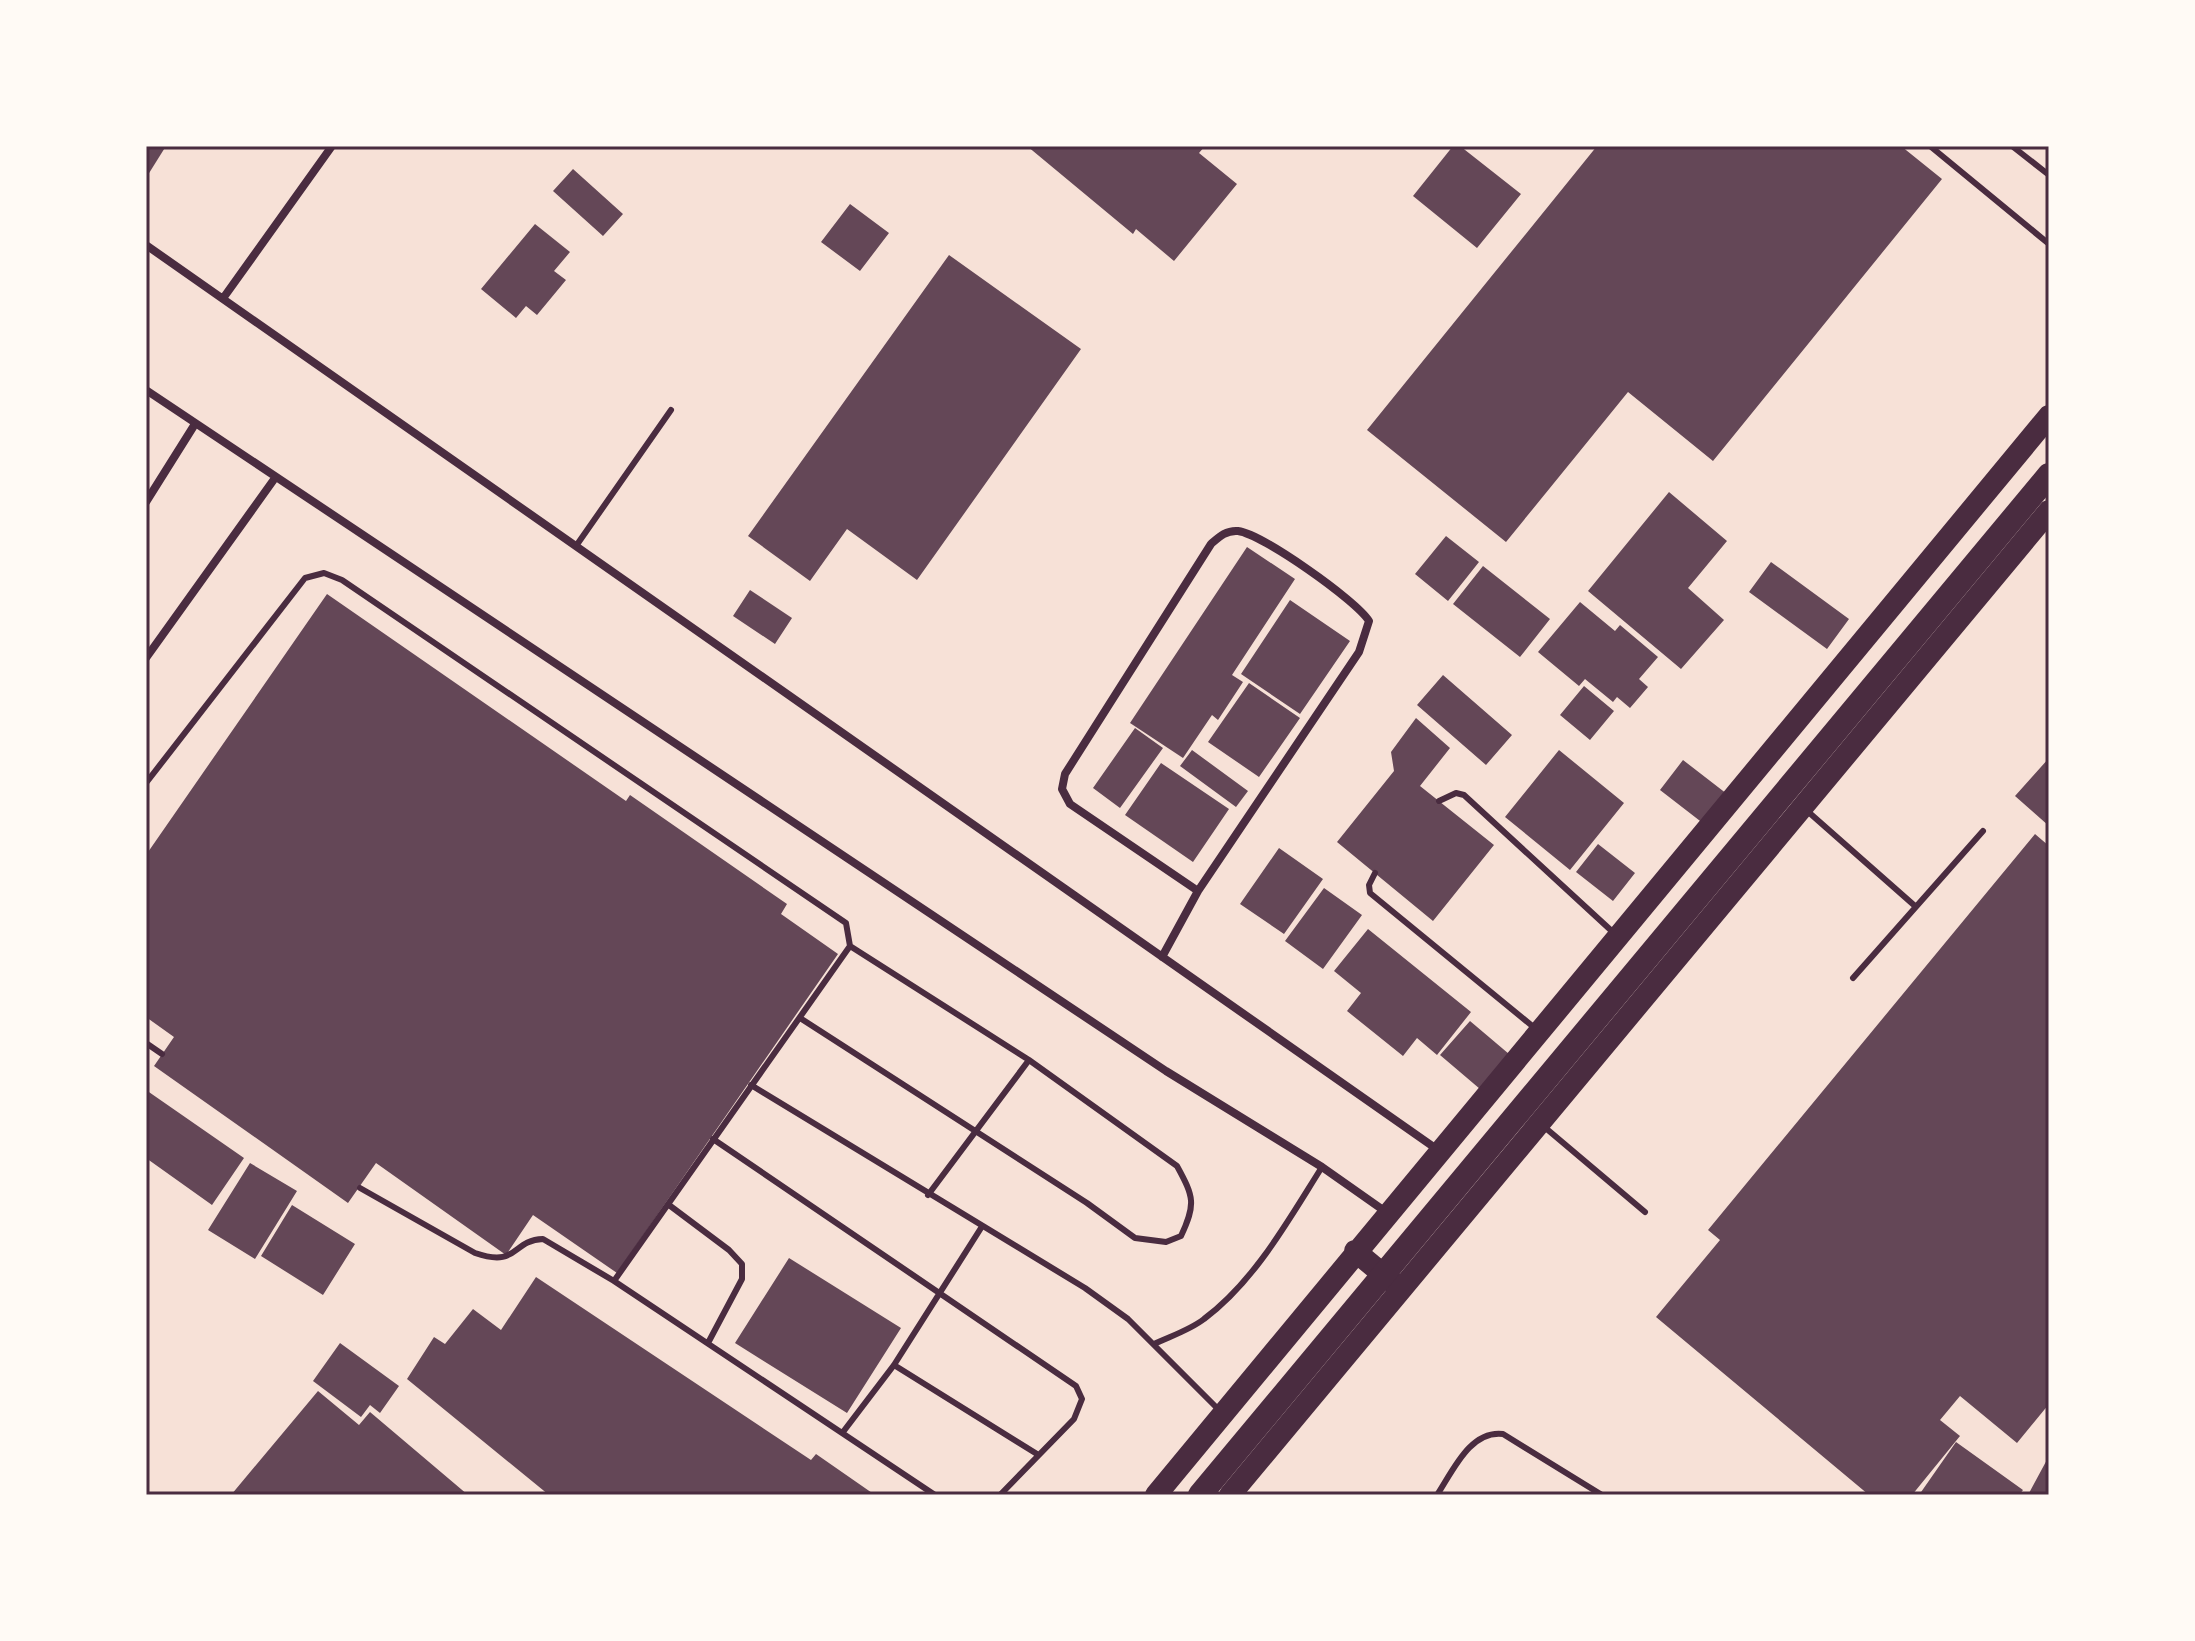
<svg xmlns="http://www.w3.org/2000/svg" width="2195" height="1641" font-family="'Open Sans',sans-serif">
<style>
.building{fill:#644757}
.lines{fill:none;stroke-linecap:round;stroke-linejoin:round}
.service{stroke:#4a2c40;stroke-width:6}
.minor{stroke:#4a2c40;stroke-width:8}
.trunk{stroke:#4a2c40;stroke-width:22}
.motorway{stroke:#4a2c40;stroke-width:24}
.neatline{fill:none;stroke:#4a2c40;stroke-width:3}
</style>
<rect width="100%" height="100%" fill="#f7e1d7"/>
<path class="building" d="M 146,146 L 166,146 L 146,178 Z
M 1027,146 L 1205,146 L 1199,153 L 1237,184 L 1174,261 L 1136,229 L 1133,234 Z
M 1453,146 L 1460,146 L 1521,194 L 1477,248 L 1413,196 Z
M 1597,146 L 1901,146 L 1942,179 L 1713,461 L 1628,392 L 1506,542 L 1367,430 Z
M 573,169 L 623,214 L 603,236 L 553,191 Z
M 850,204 L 889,233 L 860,271 L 821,242 Z
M 535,224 L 570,252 L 554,271 L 566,280 L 537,315 L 526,306 L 516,318 L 481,289 Z
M 949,255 L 1081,349 L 917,580 L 847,529 L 810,581 L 748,536 Z
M 1669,492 L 1727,541 L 1688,588 L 1724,620 L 1681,669 L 1588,591 Z
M 1446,536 L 1479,562 L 1448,601 L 1415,574 Z
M 1247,547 L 1295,579 L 1232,675 L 1243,682 L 1218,720 L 1212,715 L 1183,758 L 1130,723 Z
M 1771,562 L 1849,619 L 1827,649 L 1749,592 Z
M 1483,566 L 1550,619 L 1520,657 L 1453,604 Z
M 750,590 L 792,618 L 775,644 L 733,616 Z
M 327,594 L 626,801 L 630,795 L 787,904 L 781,914 L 838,954 L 617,1273 L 533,1215 L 506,1255 L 376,1163 L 348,1203 L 154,1066 L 174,1037 L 146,1017 L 146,855 Z
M 1290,600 L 1350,641 L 1300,714 L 1241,674 Z
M 1580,602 L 1615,631 L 1620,625 L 1658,657 L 1639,679 L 1648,687 L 1630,708 L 1617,697 L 1613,702 L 1585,679 L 1579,686 L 1538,652 Z
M 1443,675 L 1512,735 L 1486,765 L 1417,705 Z
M 1249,683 L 1300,718 L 1259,777 L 1208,742 Z
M 1584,686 L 1614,711 L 1590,740 L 1560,715 Z
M 1416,718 L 1450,748 L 1420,786 L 1494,845 L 1433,921 L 1337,842 L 1394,771 L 1391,752 Z
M 1135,728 L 1163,748 L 1120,808 L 1093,788 Z
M 1192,750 L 1248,791 L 1236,807 L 1180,766 Z
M 1559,750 L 1624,803 L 1570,870 L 1505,817 Z
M 2049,758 L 2049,826 L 2015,796 Z
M 1683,760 L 1727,794 L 1704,824 L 1660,790 Z
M 1161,763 L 1229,809 L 1193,862 L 1125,815 Z
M 2035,834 L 2049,846 L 2049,1404 L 2017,1443 L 1960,1396 L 1940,1420 L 1960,1436 L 1912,1495 L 1869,1495 L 1656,1317 L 1720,1240 L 1708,1230 Z
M 1598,844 L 1635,873 L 1613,901 L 1576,872 Z
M 1279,848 L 1323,879 L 1284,934 L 1240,904 Z
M 1324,888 L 1362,915 L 1323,969 L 1285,941 Z
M 1368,929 L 1471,1012 L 1437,1055 L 1417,1038 L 1403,1056 L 1347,1011 L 1361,993 L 1334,971 Z
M 1470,1021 L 1509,1054 L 1480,1089 L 1440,1055 Z
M 146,1090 L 244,1158 L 212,1205 L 146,1158 Z
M 250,1163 L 297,1191 L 255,1259 L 208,1230 Z
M 292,1205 L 355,1244 L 323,1295 L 261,1256 Z
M 789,1258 L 901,1328 L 847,1413 L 735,1343 Z
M 536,1277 L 811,1460 L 816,1454 L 875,1495 L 549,1495 L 407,1379 L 434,1337 L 445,1344 L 473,1309 L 501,1330 Z
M 340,1343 L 399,1386 L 380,1413 L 370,1405 L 361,1417 L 313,1381 Z
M 318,1391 L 359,1425 L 370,1412 L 468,1495 L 231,1495 Z
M 1956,1442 L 2023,1490 L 2019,1495 L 1919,1495 Z
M 2049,1456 L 2049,1495 L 2028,1495 Z"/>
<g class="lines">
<path class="service" d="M 1930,146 L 2049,244
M 2012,146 L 2049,175
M 576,546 L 671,410
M 146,783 L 305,578 L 324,573 L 342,580 L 846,923 L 850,946 L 614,1281
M 1439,801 L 1456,793 L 1464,795 L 1615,934
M 1805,809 L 1915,906
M 1375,873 L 1369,885 L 1370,893 L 1536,1029
M 1853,978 L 1983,831
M 800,1018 L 1087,1203 L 1135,1238 L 1166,1242 L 1181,1236 C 1196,1204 1194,1197 1177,1166 L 1029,1060 L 850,946
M 146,1043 L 162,1054
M 751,1085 L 1085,1288 L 1128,1319 L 1220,1411
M 1542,1125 L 1645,1212
M 713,1139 L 1076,1386 L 1082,1399 L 1074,1419 L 1000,1495
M 360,1188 L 475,1253 C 519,1268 511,1240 543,1239 L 614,1281 L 935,1495
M 928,1195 L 1029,1060
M 669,1205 L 729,1250 L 742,1264 L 742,1279 L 708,1343
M 1154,1344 C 1171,1336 1190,1330 1204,1319 C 1255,1281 1289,1219 1322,1167
M 894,1365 L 1037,1454
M 843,1432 L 894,1365 L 981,1228
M 1437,1495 C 1453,1471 1470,1430 1503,1434 L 1602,1495"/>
<path class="minor" d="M 146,245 L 1438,1150
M 224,297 L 332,146
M 146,390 L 1166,1071 L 1322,1167 L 1386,1212
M 146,502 L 195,424
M 146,658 L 275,478
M 1162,957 L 1198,891 L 1359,652 L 1369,621 C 1356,600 1262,534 1238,531 C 1226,530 1219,537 1211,544 L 1065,774 L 1062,789 L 1070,804 L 1198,891"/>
<path class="trunk" d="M 1355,1251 L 1397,1286
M 1156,1495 L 2049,416
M 1230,1495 L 2049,511"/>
<path class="motorway" d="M 1200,1495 L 2049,475"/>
</g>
<rect width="2195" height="1641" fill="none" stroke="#fffaf5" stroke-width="296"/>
<rect x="148" y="148" width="1899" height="1345" class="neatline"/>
</svg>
